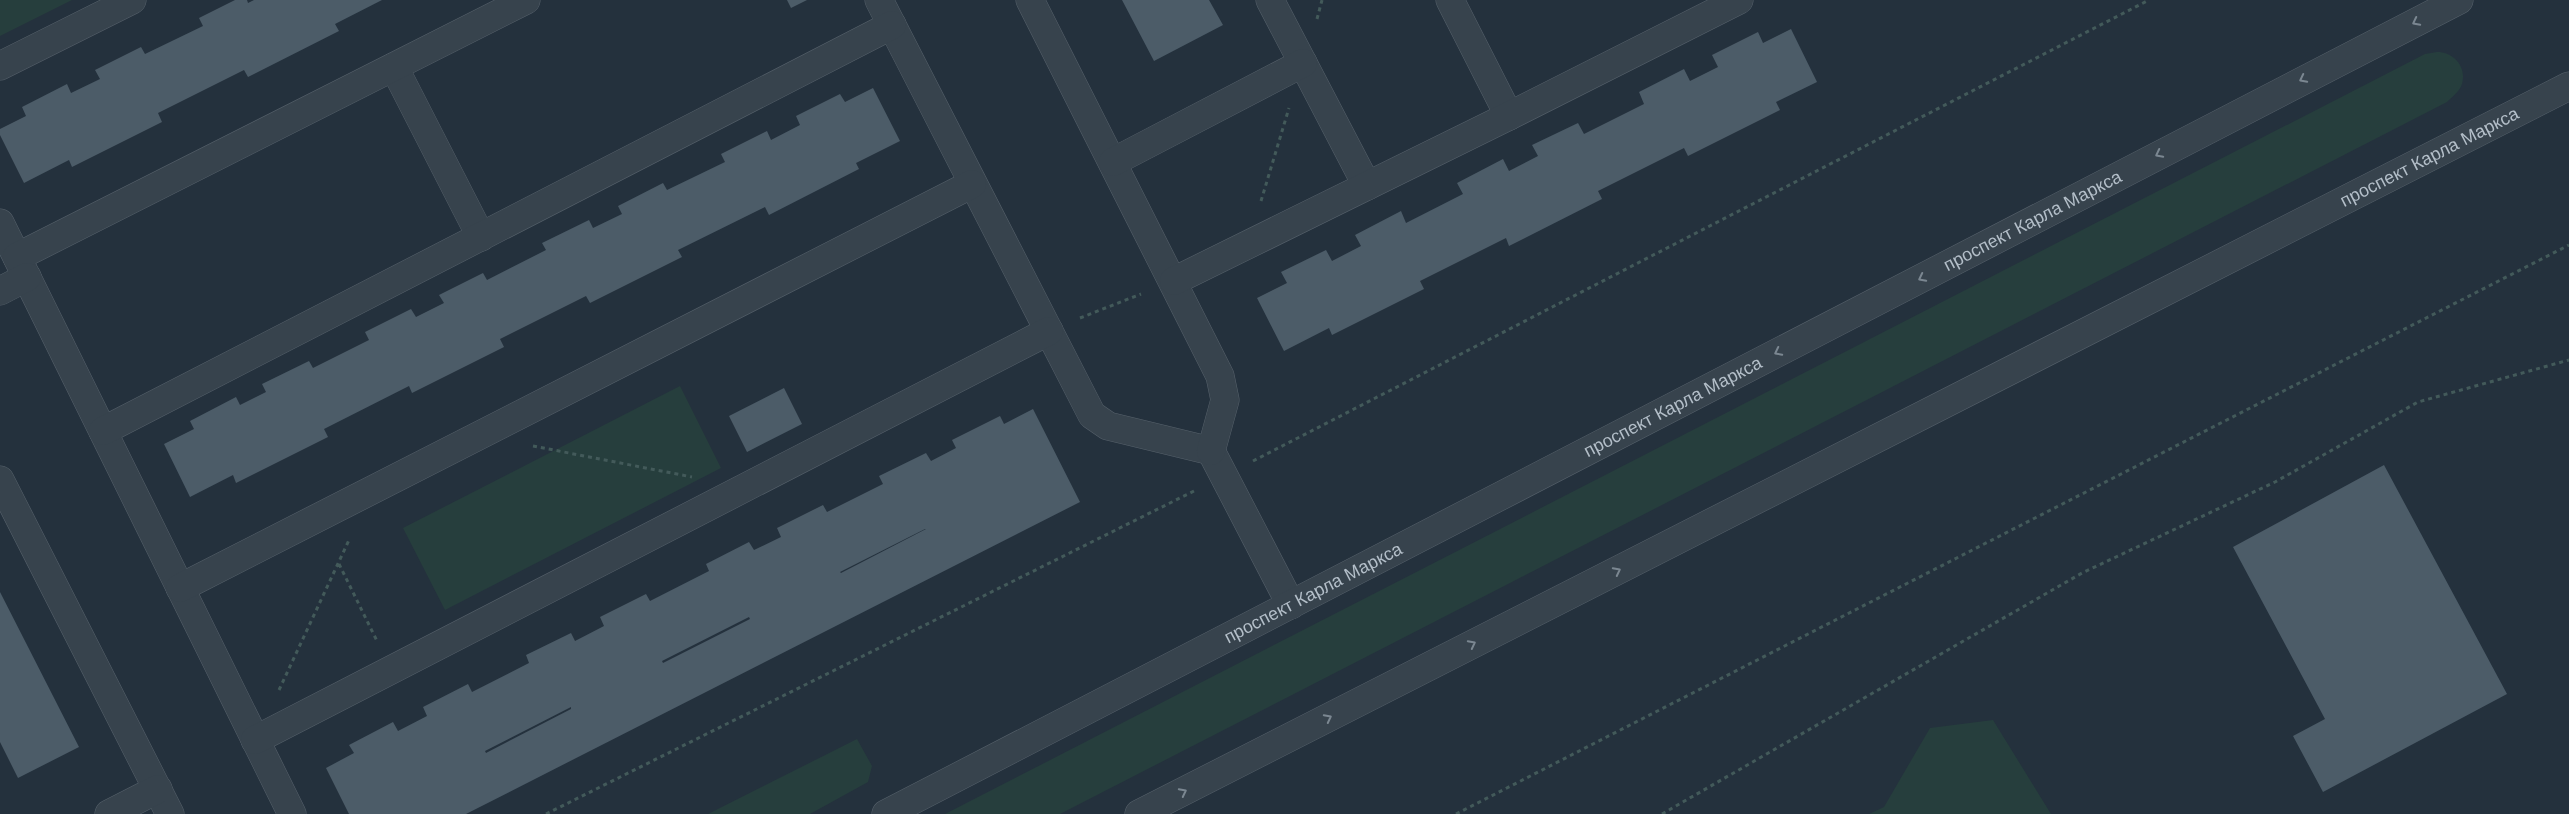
<svg xmlns="http://www.w3.org/2000/svg" width="2569" height="814" font-family="Arial,sans-serif">
<style>
.green{fill:#263e3d}
.building{fill:#4c5c68;fill-rule:evenodd}
.lines{fill:none;stroke-linecap:round;stroke-linejoin:round}
.minor-casing{stroke:#56616b;stroke-width:29}
.path{stroke:#435a5a;stroke-width:3;stroke-dasharray:4 4;stroke-linecap:butt}
.minor{stroke:#37434d;stroke-width:28}
.oneway{stroke:#7b8791}
.labels{text-anchor:middle;dominant-baseline:central;stroke-width:4.5;stroke-linejoin:round;paint-order:stroke}
.street-label{font-size:18px;fill:#b3bec8;stroke:#1d2832}
</style>
<rect width="100%" height="100%" fill="#24313d"/>
<path class="green" d="M 0,0 L 72,0 L 0,36 Z
M 2437,52 C 2453,52 2467,66 2462,84 C 2460,91 2452,97 2447,102 L 1060,814 L 945,814 L 2425,54 Z
M 680,386 L 721,468 L 445,610 L 403,528 Z
M 1993,720 L 2051,814 L 1869,814 L 1884,807 L 1930,728 Z
M 857,739 L 872,766 L 868,782 L 810,814 L 708,814 Z"/>
<path class="building" d="M 235,0 L 247,0 L 248,3 L 254,0 L 382,0 L 335,24 L 339,31 L 248,77 L 244,70 L 158,113 L 162,122 L 72,167 L 69,160 L 24,183 L 0,135 L 0,129 L 26,116 L 22,107 L 67,84 L 71,93 L 100,79 L 95,70 L 141,47 L 145,54 L 203,26 L 199,18 Z
M 787,0 L 807,0 L 791,8 Z
M 1122,0 L 1209,0 L 1223,25 L 1154,61 Z
M 1791,29 L 1817,82 L 1776,102 L 1780,110 L 1688,156 L 1684,148 L 1598,191 L 1602,199 L 1509,246 L 1506,238 L 1420,281 L 1424,289 L 1332,335 L 1329,328 L 1284,351 L 1257,298 L 1287,283 L 1281,272 L 1326,250 L 1332,261 L 1361,246 L 1355,235 L 1401,211 L 1406,223 L 1463,194 L 1457,183 L 1503,159 L 1509,171 L 1538,156 L 1532,145 L 1578,123 L 1584,134 L 1644,104 L 1639,92 L 1684,69 L 1690,81 L 1718,67 L 1712,55 L 1758,32 L 1763,43 Z
M 873,88 L 900,141 L 856,163 L 859,169 L 769,215 L 765,207 L 678,250 L 682,257 L 590,303 L 586,296 L 500,339 L 504,347 L 412,393 L 409,386 L 324,429 L 328,437 L 236,483 L 233,475 L 190,497 L 164,444 L 194,429 L 190,421 L 236,397 L 240,405 L 266,392 L 262,384 L 309,361 L 313,368 L 369,340 L 365,332 L 411,309 L 416,317 L 444,303 L 439,295 L 483,273 L 487,280 L 546,250 L 542,243 L 589,220 L 593,228 L 622,214 L 618,206 L 663,183 L 667,190 L 725,162 L 721,154 L 767,131 L 771,140 L 800,125 L 796,116 L 840,94 L 845,102 Z
M 784,388 L 802,424 L 747,452 L 729,416 Z
M 1033,409 L 1080,502 L 466,814 L 349,814 L 326,768 L 354,753 L 349,745 L 393,722 L 398,731 L 427,716 L 423,707 L 468,684 L 472,692 L 529,663 L 526,655 L 571,633 L 575,641 L 604,626 L 600,617 L 646,594 L 650,601 L 709,571 L 706,564 L 749,542 L 754,550 L 781,537 L 777,528 L 823,505 L 827,512 L 883,484 L 879,476 L 926,453 L 931,461 L 956,448 L 952,440 L 1000,416 L 1004,424 ZM 925,529 L 926,529 L 841,573 L 840,572 ZM 749,617 L 750,619 L 663,663 L 662,661 ZM 571,707 L 571,709 L 486,753 L 485,751 Z
M 2384,465 L 2507,694 L 2323,792 L 2293,736 L 2325,719 L 2233,547 Z
M 0,592 L 79,747 L 18,778 L 0,742 Z"/>
<g class="lines">
<defs>
<g id="minor">
<path d="M 879,0 L 1092,415 L 1108,426 L 1211,451 L 1291,605"/>
<path d="M 1030,0 L 1220,376 L 1225,400 L 1211,451"/>
<path d="M 1270,0 L 1367,186"/>
<path d="M 1450,0 L 1509,116"/>
<path d="M 0,66 L 132,0"/>
<path d="M 394,67 L 481,237"/>
<path d="M 1113,162 L 1303,63"/>
<path d="M 0,223 L 292,814"/>
<path d="M 17,257 L 526,0"/>
<path d="M 1174,281 L 1509,116 L 1739,0"/>
<path d="M 0,291 L 27,277"/>
<path d="M 103,431 L 892,25"/>
<path d="M 0,480 L 170,814"/>
<path d="M 180,588 L 972,184"/>
<path d="M 255,740 L 1049,331"/>
<path d="M 109,814 L 158,789"/>
<path id="s1" d="M 886,814 L 2459,0"/>
<path id="s2" d="M 1139,814 L 2569,86"/>
</g>
</defs>
<use href="#minor" class="minor-casing"/>
<path class="path" d="M 1317,19 L 1322,0
M 1261,201 L 1289,108
M 1080,318 L 1141,294
M 533,446 L 692,477
M 1253,461 L 2149,0
M 339,564 L 377,641
M 279,690 L 349,540
M 546,814 L 1194,491
M 1456,814 L 2569,245
M 1662,814 L 2082,573 L 2275,482 L 2418,402 L 2569,360"/>
<use href="#minor" class="minor"/>
</g>
<defs><path id="oneway-chevron" d="M-2-3.5L2.5 0L-2 3.5" fill="none" stroke-width="1.6" stroke-linecap="round" stroke-linejoin="round" transform="scale(1.25)"/></defs>
<g class="oneway">
<use href="#oneway-chevron" transform="translate(2416 22) rotate(153)"/>
<use href="#oneway-chevron" transform="translate(2303 79) rotate(153)"/>
<use href="#oneway-chevron" transform="translate(2159 154) rotate(153)"/>
<use href="#oneway-chevron" transform="translate(1922 278) rotate(153)"/>
<use href="#oneway-chevron" transform="translate(1778 352) rotate(153)"/>
<use href="#oneway-chevron" transform="translate(1617 571) rotate(-27)"/>
<use href="#oneway-chevron" transform="translate(1472 644) rotate(-27)"/>
<use href="#oneway-chevron" transform="translate(1328 718) rotate(-27)"/>
<use href="#oneway-chevron" transform="translate(1183 792) rotate(-27)"/>
</g>
<g class="labels">
<g class="street-label">
<text stroke="none"><textPath href="#s2" startOffset="1448">проспект Карла Маркса</textPath></text>
<text stroke="none"><textPath href="#s1" startOffset="1291">проспект Карла Маркса</textPath></text>
<text stroke="none"><textPath href="#s1" startOffset="886">проспект Карла Маркса</textPath></text>
<text stroke="none"><textPath href="#s1" startOffset="481">проспект Карла Маркса</textPath></text>
</g>
</g>
</svg>
